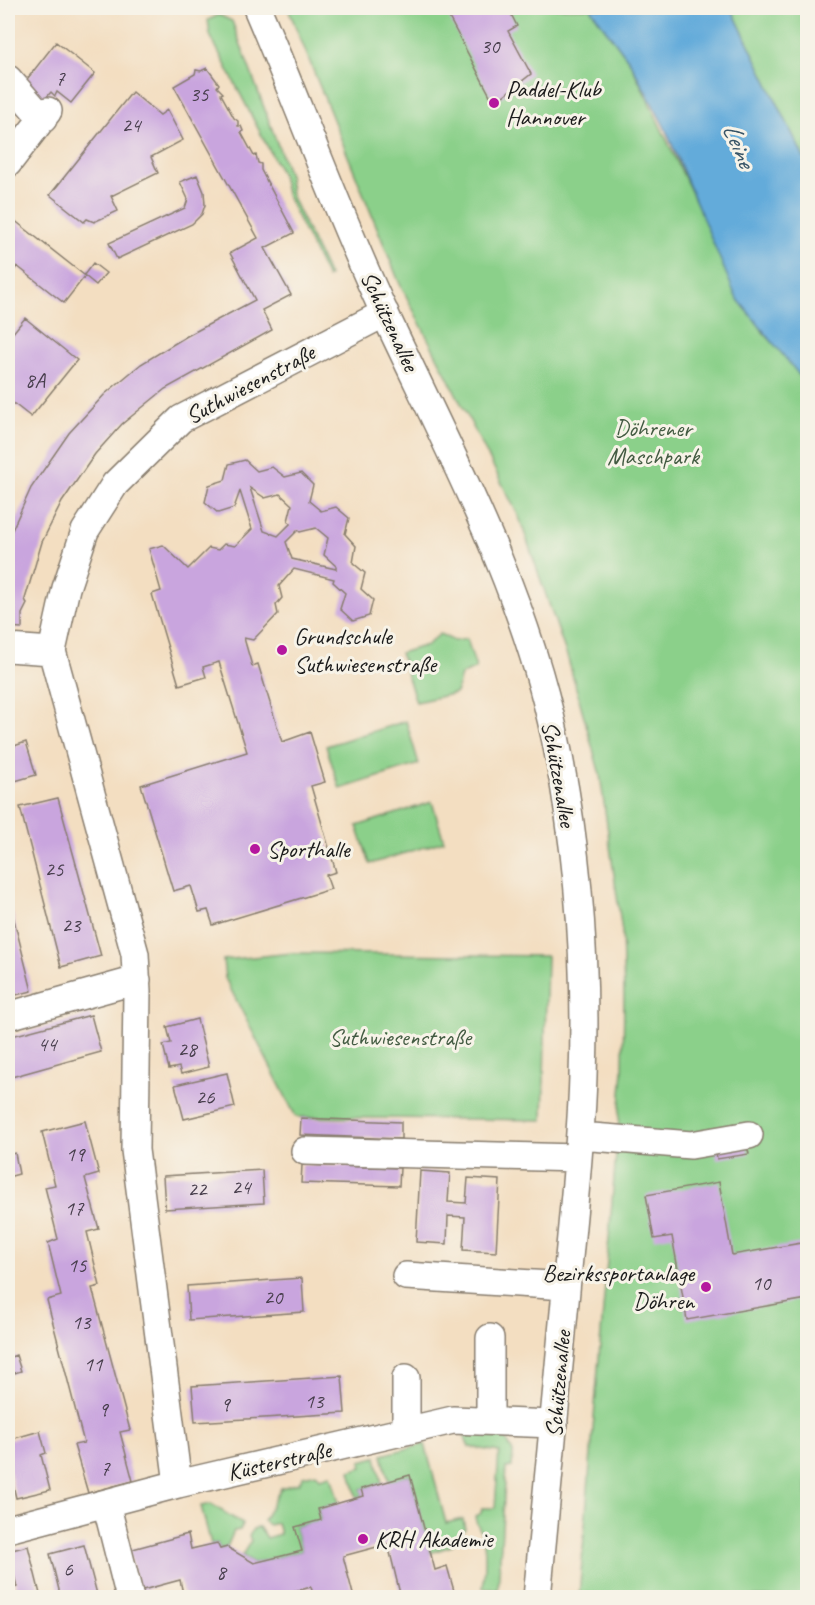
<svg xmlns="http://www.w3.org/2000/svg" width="815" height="1605" font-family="Caveat,sans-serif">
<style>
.green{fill:#8bd08a;stroke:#547653;stroke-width:1.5}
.water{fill:#63abda;stroke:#40647b;stroke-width:1.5}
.building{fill:#c9a5de;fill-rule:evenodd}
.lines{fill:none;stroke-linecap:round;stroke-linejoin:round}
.minor-casing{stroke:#887d6e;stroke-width:30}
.minor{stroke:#fff;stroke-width:27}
.poi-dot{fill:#b5179e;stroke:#f7f3e8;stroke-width:2}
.labels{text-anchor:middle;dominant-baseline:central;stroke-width:6;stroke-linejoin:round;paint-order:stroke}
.number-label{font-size:21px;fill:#473e4c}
.poi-label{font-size:24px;fill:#1c1c1c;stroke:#f7f3e8;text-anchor:start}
.street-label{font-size:24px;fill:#1c1c1c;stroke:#f7f3e8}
.park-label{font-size:24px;fill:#435b42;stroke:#f7f3e8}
.water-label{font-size:26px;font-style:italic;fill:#385568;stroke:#f7f3e8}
</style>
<rect width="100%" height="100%" fill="#f7f3e8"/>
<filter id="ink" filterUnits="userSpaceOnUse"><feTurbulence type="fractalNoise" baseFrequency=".0167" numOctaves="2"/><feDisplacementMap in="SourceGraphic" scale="12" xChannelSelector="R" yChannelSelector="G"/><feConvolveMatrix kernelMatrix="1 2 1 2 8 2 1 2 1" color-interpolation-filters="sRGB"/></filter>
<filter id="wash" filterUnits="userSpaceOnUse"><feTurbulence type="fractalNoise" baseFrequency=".008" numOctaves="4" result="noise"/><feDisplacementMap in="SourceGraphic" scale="24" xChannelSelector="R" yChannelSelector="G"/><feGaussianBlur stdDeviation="1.35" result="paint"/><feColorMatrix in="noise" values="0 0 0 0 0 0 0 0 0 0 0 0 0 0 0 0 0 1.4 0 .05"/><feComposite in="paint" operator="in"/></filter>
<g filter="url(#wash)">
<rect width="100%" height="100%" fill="#f3dec1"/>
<path class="green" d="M 288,8 L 590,8 L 630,62 L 703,217 L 763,332 L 807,379 L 807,1597 L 579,1597 L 623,1070 L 624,995 L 622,932 L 600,775 L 568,659 L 519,517 L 399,282 Z
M 731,8 L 807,8 L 807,164 Z
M 219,15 L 232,21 L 289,175 L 291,195 L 329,276 L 327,278 L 286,194 L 282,175 L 210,35 L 208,20 Z
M 440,634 L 454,641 L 467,639 L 476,668 L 461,675 L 456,693 L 416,702 L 400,653 L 427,645 Z
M 406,721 L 419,764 L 340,789 L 326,746 Z
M 432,802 L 444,841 L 370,864 L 357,826 Z
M 293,953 L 547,956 L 543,1120 L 296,1117 L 225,978 L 223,960 Z
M 476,1433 L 505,1436 L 513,1453 L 512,1467 L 506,1468 L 498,1590 L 483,1588 C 485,1571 487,1551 482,1534 C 480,1528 476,1524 475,1517 L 481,1513 L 482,1508 L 495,1508 L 499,1452 L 469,1447 L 464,1436 Z
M 425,1444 L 446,1523 L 463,1519 L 465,1529 L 451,1546 L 430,1553 L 410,1475 L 389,1482 L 382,1455 Z
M 376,1457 L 382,1483 L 361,1489 L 363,1496 L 357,1498 L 350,1471 L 362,1467 L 361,1461 Z
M 316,1473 L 320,1478 L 331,1475 L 339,1503 L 318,1509 L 321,1520 L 295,1527 L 302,1551 L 254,1563 L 242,1555 L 251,1541 L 249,1535 L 253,1529 L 259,1527 L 266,1538 L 280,1534 L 277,1523 L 269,1525 L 263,1521 L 281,1488 L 299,1483 L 303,1476 Z
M 211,1504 L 243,1524 L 240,1530 L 234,1531 L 227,1547 L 220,1549 L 217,1543 L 211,1544 L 201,1506 Z"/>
<path class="water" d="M 590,8 L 731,8 L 807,164 L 807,385 L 736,297 L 664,126 L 630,62 Z"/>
<g id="blocks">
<path class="building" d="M 444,8 L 508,8 L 517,26 L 508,31 L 531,74 L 494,103 Z
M 56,42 L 95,73 L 71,103 L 57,92 L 55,96 L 51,92 L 45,99 L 24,83 Z
M 207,68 L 219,84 L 217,87 L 223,93 L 221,94 L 234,118 L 238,121 L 238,126 L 241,126 L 243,131 L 241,132 L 254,156 L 256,155 L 258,163 L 261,164 L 261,170 L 294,233 L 265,248 L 291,295 L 262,310 L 272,330 L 165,389 L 122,424 L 95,454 L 62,502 L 42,542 L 25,599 L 27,604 L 22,614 L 22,628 L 8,627 L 8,539 L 31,488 L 69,433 L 105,394 L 141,364 L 187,336 L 255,300 L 230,253 L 258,238 L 174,86 L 195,74 L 196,70 L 201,71 Z
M 132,92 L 160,115 L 167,110 L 183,140 L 151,157 L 158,173 L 111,196 L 118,211 L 94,222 L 87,219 L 84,222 L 50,195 Z
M 197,175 L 204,192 L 205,205 L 202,214 L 192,224 L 117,259 L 109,243 L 185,208 L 188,199 L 180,182 Z
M 9,216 L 84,275 L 93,263 L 106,273 L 96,285 L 85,276 L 64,303 L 17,266 L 8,280 Z
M 25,318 L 77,360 L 31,417 L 8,399 L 8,339 Z
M 245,460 L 257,471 L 272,467 L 285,477 L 301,473 L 313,485 L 309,501 L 321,511 L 336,507 L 349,518 L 345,534 L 356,546 L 353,563 L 365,573 L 361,589 L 373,600 L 369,616 L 353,621 L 340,609 L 345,593 L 333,582 L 334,579 L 294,569 L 279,586 L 282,598 L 276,605 L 278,614 L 253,640 L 244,638 L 252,666 L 258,664 L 282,742 L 310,732 L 325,782 L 311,786 L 336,872 L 326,875 L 331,889 L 213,925 L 208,910 L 199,912 L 191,886 L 173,891 L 141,785 L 247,752 L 219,662 L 203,667 L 206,677 L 179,685 L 152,594 L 161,591 L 149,549 L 163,545 L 188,569 L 209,548 L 218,550 L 224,544 L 235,546 L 252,529 L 240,491 L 234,508 L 218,513 L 205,502 L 209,485 L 225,480 L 229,464 ZM 250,488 L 265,498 L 280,494 L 292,505 L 288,521 L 291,523 L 278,536 L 264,531 ZM 316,528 L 328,538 L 324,555 L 336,566 L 336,569 L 292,559 L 286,542 L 298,530 L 300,532 Z
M 26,742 L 36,775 L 8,783 L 8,748 Z
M 58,798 L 101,956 L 61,967 L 20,807 Z
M 8,896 L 32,991 L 8,997 Z
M 91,1015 L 101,1052 L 8,1078 L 8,1037 Z
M 197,1019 L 209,1067 L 181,1074 L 179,1067 L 169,1069 L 163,1045 L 171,1043 L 167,1027 Z
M 227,1073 L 235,1107 L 184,1119 L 175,1085 Z
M 301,1118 L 401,1122 L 401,1139 L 300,1135 Z
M 85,1121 L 99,1174 L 85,1178 L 99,1229 L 87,1232 L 100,1286 L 92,1288 L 130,1430 L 120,1432 L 133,1481 L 88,1493 L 74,1445 L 84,1443 L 47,1300 L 61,1296 L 48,1243 L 58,1239 L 45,1187 L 55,1185 L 42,1132 Z
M 746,1142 L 749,1154 L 717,1159 L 715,1147 Z
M 15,1153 L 19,1174 L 8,1177 L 8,1155 Z
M 302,1165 L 400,1168 L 399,1186 L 301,1183 Z
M 262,1170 L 264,1203 L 165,1209 L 163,1176 Z
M 420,1171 L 450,1173 L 448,1202 L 466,1203 L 468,1178 L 500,1180 L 496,1252 L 463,1250 L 465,1217 L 448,1216 L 447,1244 L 416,1242 Z
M 719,1182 L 732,1255 L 807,1242 L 807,1299 L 687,1320 L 672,1236 L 654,1239 L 646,1195 Z
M 302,1278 L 304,1312 L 189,1320 L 187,1286 Z
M 16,1355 L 21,1371 L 8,1375 L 8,1358 Z
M 342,1376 L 345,1413 L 195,1422 L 192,1386 Z
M 40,1431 L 46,1453 L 41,1455 L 50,1490 L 16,1498 L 8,1464 L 8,1440 Z
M 410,1475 L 435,1570 L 447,1566 L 456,1598 L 401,1598 L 388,1544 L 343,1556 L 354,1598 L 314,1598 L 311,1587 L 272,1598 L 184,1598 L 180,1580 L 139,1591 L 129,1550 L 188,1534 L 191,1549 L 217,1543 L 220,1549 L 227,1547 L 254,1563 L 302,1551 L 295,1527 L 321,1520 L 318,1509 L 363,1496 L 361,1489 Z
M 84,1545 L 98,1598 L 61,1598 L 50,1554 Z
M 28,1546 L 41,1598 L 8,1598 L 8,1590 L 17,1587 L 8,1551 Z"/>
</g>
</g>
<g filter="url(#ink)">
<use href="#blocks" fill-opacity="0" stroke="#887d6e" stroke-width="1.5"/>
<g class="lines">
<defs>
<path id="minor" d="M 257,8 C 301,110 338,214 385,314 C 450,453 523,586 555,737 C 578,847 587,964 583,1076 C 581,1148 572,1220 566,1291 C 557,1393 547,1495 537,1598
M 8,79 L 43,119
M 8,163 L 48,111
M 8,648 L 52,651
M 8,1016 L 137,980
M 580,1136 L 691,1145 L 749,1135
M 305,1151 L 578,1158
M 406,1276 L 566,1286
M 490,1420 L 490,1338
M 406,1431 L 406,1378
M 178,1484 L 135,1150 L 137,991 L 135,954 L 52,651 L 66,588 L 85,531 L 115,484 L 181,419 L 385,313
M 106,1503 L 130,1598
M 8,1529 L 178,1484 L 453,1420 L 554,1424"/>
</defs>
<use href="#minor" class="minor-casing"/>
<use href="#minor" class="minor"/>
</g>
</g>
<g class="poi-dot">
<circle cx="494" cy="103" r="6"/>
<circle cx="282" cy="650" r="6"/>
<circle cx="255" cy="849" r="6"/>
<circle cx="706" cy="1287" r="6"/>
<circle cx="363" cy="1539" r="6"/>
</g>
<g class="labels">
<g class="number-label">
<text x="490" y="46">30</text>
<text x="60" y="78">7</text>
<text x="199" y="94">35</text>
<text x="131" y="125">24</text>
<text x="35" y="380">8A</text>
<text x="54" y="869">25</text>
<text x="71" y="925">23</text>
<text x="47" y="1044">44</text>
<text x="187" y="1049">28</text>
<text x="205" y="1097">26</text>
<text x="75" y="1154">19</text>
<text x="241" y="1187">24</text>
<text x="197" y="1189">22</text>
<text x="74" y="1208">17</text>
<text x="77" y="1265">15</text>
<text x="761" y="1283">10</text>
<text x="273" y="1297">20</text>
<text x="81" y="1322">13</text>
<text x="93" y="1364">11</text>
<text x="314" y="1401">13</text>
<text x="225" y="1404">9</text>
<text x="103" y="1409">9</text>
<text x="105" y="1468">7</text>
<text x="68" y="1569">6</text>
<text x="221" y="1572">8</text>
</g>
<g class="poi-label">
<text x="506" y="89">Paddel-Klub<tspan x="506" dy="28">Hannover</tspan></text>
<text x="294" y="636">Grundschule<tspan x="294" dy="28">Suthwiesenstraße</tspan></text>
<text x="267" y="849">Sporthalle</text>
<text x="694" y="1273" text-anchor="end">Bezirkssportanlage<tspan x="694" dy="28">Döhren</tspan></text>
<text x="375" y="1539">KRH Akademie</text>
</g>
<g class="street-label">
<text transform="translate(390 321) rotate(65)">Schützenallee</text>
<text transform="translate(250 384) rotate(-28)">Suthwiesenstraße</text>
<text transform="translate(559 774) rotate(80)">Schützenallee</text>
<text transform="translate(558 1384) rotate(-85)">Schützenallee</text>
<text transform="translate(279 1461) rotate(-13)">Küsterstraße</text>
</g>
<g class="park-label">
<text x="653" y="428">Döhrener<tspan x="653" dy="28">Maschpark</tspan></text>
<text x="400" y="1037">Suthwiesenstraße</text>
</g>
<g class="water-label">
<text transform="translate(739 145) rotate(67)">Leine</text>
</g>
</g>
<rect width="815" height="1605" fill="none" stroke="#f7f3e8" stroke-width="30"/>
</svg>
